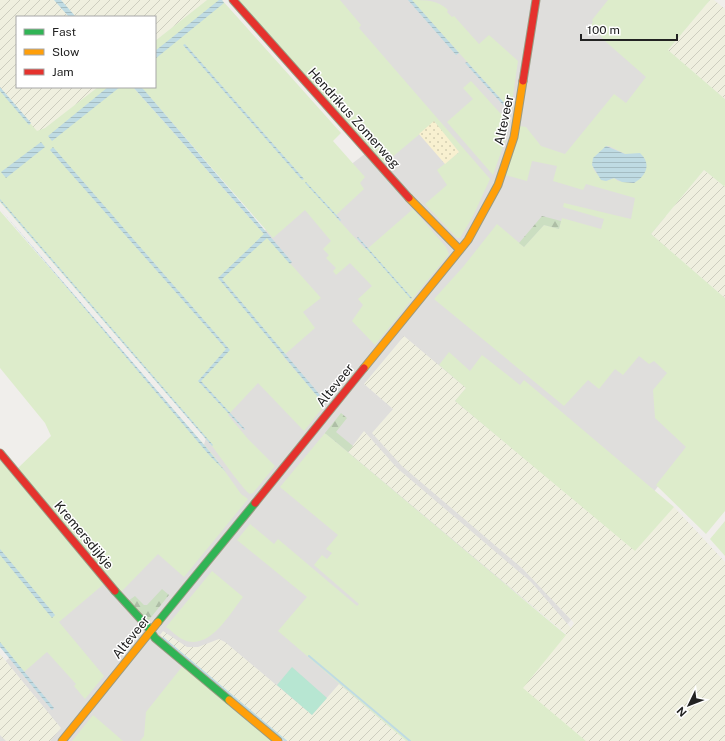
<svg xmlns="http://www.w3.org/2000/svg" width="725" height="741" font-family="'Public Sans',sans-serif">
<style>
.residential{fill:#dfdedc}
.farmland{fill:url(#farmland-furrows)}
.grass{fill:#ddeccb;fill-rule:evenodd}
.forest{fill:url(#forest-firs)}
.sand{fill:url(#sand-dots)}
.pitch{fill:#b7e6d2}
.water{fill:url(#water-rules)}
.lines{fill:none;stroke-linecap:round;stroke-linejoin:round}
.stream{stroke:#bfdbe3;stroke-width:2}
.fast-casing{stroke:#999a82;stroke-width:9}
.slow-casing{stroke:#999a82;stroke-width:9}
.jam-casing{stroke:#999a82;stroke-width:9}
.fast{stroke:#30b455;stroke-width:7}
.slow{stroke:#ff9f0a;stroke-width:7}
.jam{stroke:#e5322d;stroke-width:7}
.labels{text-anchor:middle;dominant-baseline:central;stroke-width:3;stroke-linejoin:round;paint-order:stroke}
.street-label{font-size:13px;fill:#222;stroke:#fff}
</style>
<defs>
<pattern id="farmland-furrows" width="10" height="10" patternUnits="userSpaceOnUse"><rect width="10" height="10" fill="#efefdf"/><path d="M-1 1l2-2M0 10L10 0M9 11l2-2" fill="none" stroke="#cdcdbf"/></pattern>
<pattern id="forest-firs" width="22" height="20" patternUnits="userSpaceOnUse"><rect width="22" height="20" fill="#cbdec1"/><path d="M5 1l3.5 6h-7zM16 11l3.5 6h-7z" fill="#aebea6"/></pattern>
<pattern id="sand-dots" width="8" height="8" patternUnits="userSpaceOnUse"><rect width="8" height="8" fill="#f8f0d0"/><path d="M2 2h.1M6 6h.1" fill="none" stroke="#d4ceb2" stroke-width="1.8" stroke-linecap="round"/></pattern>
<pattern id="water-rules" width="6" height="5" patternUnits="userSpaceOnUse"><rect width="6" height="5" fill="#bfdbe3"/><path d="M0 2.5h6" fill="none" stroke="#a4bcc2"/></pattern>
</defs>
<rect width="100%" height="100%" fill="#f0eeeb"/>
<path class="residential" d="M 305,0 L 623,0 L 659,70 L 673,374 L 695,439 L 649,498 L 662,518 L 562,630 L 500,580 L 381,741 L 0,741 L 0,666 L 96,582 L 182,521 L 214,410 L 255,238 L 409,120 Z"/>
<path class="farmland" d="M 0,0 L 207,0 L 155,41 L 155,17 L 17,17 L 17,87 L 98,87 L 45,128 L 37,132 L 0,89 Z
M 710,0 L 714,0 L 725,9 L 725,99 L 668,50 Z
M 704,170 L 725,187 L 725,298 L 651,234 Z
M 404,336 L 466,388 L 455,401 L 635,550 L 674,507 L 725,562 L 725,741 L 586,741 L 522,688 L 566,634 L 348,452 L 364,431 L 397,468 L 531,582 L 571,628 L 574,623 L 523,569 L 402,466 L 372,433 L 393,409 L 364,384 Z
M 163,631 L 187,647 L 198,647 L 219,639 L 225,642 L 312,715 L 339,684 L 406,741 L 285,741 L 160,635 Z
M 0,654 L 61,728 L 50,741 L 6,741 L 0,735 Z"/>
<path class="grass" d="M 207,0 L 222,0 L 341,133 L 333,141 L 365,177 L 360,183 L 364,189 L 335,216 L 366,250 L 413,209 L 446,247 L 449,254 L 375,345 L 352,321 L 363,305 L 358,299 L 372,286 L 350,263 L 336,275 L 333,271 L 336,268 L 326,258 L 329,255 L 323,249 L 331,241 L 305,210 L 273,238 L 141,87 L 155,87 L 155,41 Z
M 238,0 L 340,0 L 361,25 L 359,28 L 490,179 L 473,216 L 460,238 L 457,238 L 425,204 L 447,185 L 437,170 L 459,152 L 434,122 L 384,164 Z
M 411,0 C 426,0 438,0 448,10 L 447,12 L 452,17 L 454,16 L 479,44 L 489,35 L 518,61 L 511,110 Z
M 608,0 L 710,0 L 668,50 L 725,99 L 725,187 L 704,170 L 651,234 L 725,298 L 725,511 L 706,534 L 656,485 L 686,447 L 655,418 L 653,390 L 667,373 L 654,361 L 649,364 L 639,356 L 623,375 L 615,369 L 599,389 L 588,380 L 564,406 L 434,299 L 463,267 L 497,224 L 524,247 L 544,225 L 559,229 L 562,218 L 601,229 L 604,219 L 563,207 L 564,203 L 631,219 L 635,198 L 586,184 L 583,190 L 553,181 L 557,166 L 532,161 L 527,181 L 505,175 L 520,126 L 526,127 L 541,146 L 565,154 L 614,94 L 626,103 L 646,77 L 605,41 L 591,25 L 593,22 L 592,20 ZM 609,146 L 625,154 L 635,154 L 644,174 L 634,183 L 618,181 L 614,178 L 606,181 C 595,175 586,163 599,154 C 603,150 603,147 609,146 Z
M 471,81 L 500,113 L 510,118 L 505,141 L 493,175 L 447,122 L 473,99 L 463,88 Z
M 98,87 L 133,87 L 321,298 L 303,312 L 315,328 L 283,356 L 325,405 L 304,431 L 258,383 L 228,415 L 248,439 L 275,466 L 253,493 L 250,494 C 244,491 219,455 212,446 L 0,202 L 0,89 L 37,131 L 45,128 Z
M 0,211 L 214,456 L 241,494 L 248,499 L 184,577 L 158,554 L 121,592 L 17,469 L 51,436 L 45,423 L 0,368 Z
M 449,352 L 470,371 L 482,355 L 520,385 L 524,380 L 674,507 L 635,551 L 455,401 L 466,388 L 439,365 Z
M 325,433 L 566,635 L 523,688 L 586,741 L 406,741 L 278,631 L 307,597 L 237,540 L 250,524 L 274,544 L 278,539 L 357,606 L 359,604 L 314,565 L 322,555 L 327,559 L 332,553 L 326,549 L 338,535 L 280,487 Z
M 0,460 L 105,583 L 59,622 L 104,676 L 85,699 L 74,686 L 76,684 L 47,652 L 24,672 L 0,643 Z
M 725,521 L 725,556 L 710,539 Z
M 212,571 L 243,597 C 230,613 210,651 184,640 C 177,637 172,631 166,627 Z
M 185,663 L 277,741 L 140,741 L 144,736 L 146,712 Z
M 93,715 L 123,741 L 72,741 Z"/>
<path class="forest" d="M 542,216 L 561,221 L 559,229 L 544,225 L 524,247 L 519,243 Z
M 341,413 L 347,418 L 336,432 L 353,446 L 348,452 L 325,433 Z
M 162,589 L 169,595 L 148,621 L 128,601 L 135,596 L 144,605 L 147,605 Z"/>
<path class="sand" d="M 434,121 L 459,152 L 445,164 L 419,134 Z"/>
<path class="pitch" d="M 292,667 L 327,698 L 312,715 L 277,685 Z"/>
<path class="water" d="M 54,0 L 61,0 L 76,17 L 69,17 Z
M 219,0 L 222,0 L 224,3 L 155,59 L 155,51 Z
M 408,0 L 412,0 L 459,53 L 456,55 Z
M 185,44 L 304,179 L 302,180 L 183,45 Z
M 467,62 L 507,106 L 505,107 L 465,63 Z
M 0,87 L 31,123 L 29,125 L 0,91 Z
M 108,87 L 120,87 L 52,141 L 48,136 Z
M 133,87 L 141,87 L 145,91 L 292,262 L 290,264 L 267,238 L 222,279 L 320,395 L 318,397 L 218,278 L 264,234 Z
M 41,142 L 45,147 L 6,178 L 1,172 Z
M 606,146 L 625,154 L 640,153 C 652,164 646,176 634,183 L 622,182 L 614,178 L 606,181 L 601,180 L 592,165 L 593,158 Z
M 53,147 L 230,350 L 201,381 L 245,429 L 244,430 L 198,381 L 226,349 L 50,150 Z
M 306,182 L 341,220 L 340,221 L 305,183 Z
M 0,199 L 213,445 L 212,446 L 0,201 Z
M 0,209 L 205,446 L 226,472 L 210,456 Z
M 358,237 L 412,298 L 411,299 L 357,238 Z
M 0,549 L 55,615 L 52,618 L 0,555 Z
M 0,642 L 54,708 L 52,710 L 0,647 Z"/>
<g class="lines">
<path class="stream" d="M 163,638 L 286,741
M 309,656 L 410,741"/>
<defs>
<path id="fast" d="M 115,591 L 147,626 L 155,638 L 229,700
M 158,622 L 255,503"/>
<path id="slow" d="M 409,198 L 460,250
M 364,368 L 468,240 L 498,185 L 514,137 L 523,81
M 229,700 L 278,741
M 62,741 L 158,622"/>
<path id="jam" d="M 233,0 L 409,198
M 523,81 L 536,0
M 0,453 L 115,591
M 255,503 L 364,368"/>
</defs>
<use href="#fast" class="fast-casing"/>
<use href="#slow" class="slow-casing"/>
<use href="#jam" class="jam-casing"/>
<use href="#fast" class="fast"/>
<use href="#slow" class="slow"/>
<use href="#jam" class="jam"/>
</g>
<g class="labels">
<g class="street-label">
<text transform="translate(354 118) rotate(48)">Hendrikus Zomerweg</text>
<text transform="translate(504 120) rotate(-78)">Alteveer</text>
<text transform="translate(335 385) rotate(-51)">Alteveer</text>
<text transform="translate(84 535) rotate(50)">Kremersdijkje</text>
<text transform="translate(131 637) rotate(-51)">Alteveer</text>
</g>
</g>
<rect x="16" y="16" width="140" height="72" fill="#ffffff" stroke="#a7a7a7"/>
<rect x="24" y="29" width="20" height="6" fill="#30b455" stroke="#a7a7a7"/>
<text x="52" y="36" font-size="12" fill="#222222">Fast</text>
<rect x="24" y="49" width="20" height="6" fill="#ff9f0a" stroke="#a7a7a7"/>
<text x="52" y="56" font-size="12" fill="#222222">Slow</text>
<rect x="24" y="69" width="20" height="6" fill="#e5322d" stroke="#a7a7a7"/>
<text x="52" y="76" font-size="12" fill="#222222">Jam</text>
<g transform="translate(689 705) rotate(227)" stroke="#ffffff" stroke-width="3" paint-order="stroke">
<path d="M0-3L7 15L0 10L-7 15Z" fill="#222222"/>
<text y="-6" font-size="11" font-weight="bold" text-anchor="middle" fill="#222222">N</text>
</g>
<path d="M581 34v6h96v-6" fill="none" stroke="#222222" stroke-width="2"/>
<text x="587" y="34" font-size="12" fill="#222222" stroke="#ffffff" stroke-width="3" paint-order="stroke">100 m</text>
</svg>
